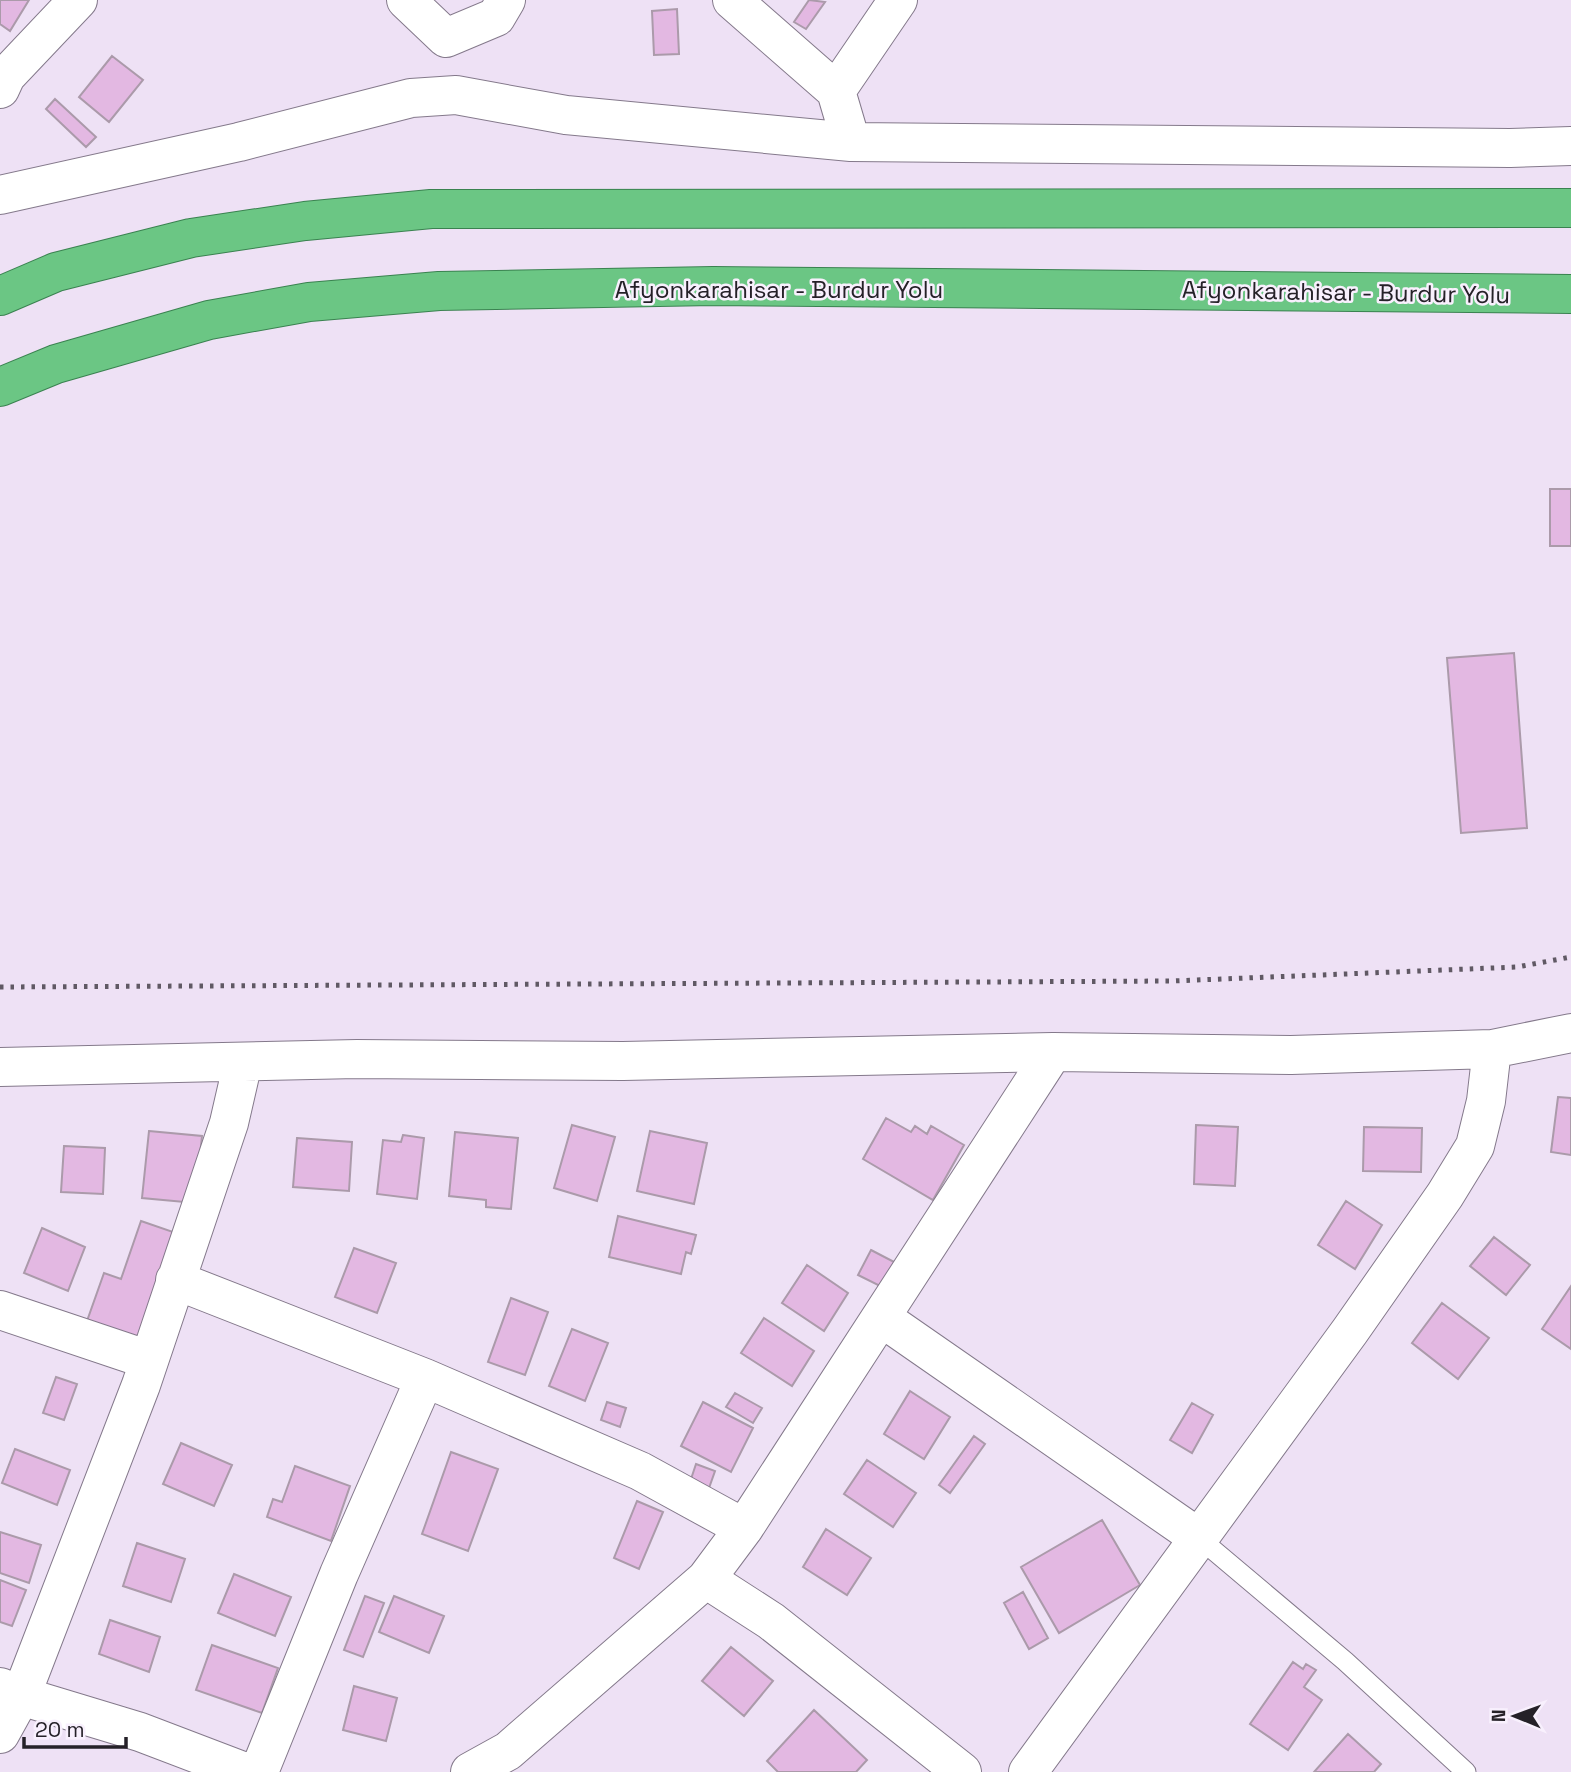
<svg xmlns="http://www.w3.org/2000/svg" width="1571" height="1772" font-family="'Space Grotesk',sans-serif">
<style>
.building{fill:#e3b8e2;stroke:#ab9aaa;stroke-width:2}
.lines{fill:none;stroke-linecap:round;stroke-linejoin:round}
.service-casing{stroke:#84798b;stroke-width:21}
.minor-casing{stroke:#84798b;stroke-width:40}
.trunk-casing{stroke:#3a8250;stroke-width:40}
.service{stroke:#fff;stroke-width:19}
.minor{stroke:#fff;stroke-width:38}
.trunk{stroke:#6bc684;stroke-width:38}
.rail{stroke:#605964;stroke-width:5;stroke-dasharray:3.5 7;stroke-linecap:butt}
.labels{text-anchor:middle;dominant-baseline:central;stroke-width:5;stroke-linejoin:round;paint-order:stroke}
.street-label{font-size:24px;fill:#252128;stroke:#f8f0fd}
</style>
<rect width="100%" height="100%" fill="#eee1f5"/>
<path class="building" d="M 0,0 L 29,0 L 10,31 L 0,24 Z
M 809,0 L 825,2 L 806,29 L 794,22 Z
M 677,9 L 679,54 L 654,55 L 652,11 Z
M 112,56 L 143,80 L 109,122 L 79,97 Z
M 55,99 L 96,137 L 86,147 L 46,109 Z
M 1550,489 L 1571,489 L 1571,546 L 1550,546 Z
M 1514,653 L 1527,828 L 1461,833 L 1447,658 Z
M 1558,1097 L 1571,1098 L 1571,1155 L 1551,1152 Z
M 886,1118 L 911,1132 L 915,1126 L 927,1134 L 931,1126 L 964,1145 L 933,1200 L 863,1159 Z
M 572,1125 L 615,1137 L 597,1201 L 554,1188 Z
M 1196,1125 L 1238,1127 L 1235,1186 L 1194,1184 Z
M 1364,1127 L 1422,1128 L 1421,1172 L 1363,1171 Z
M 149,1131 L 202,1136 L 195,1203 L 142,1198 Z
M 650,1131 L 707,1143 L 694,1204 L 637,1191 Z
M 455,1132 L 518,1138 L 511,1209 L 486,1207 L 486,1200 L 449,1196 Z
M 403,1135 L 424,1138 L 417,1199 L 377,1194 L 383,1140 L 401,1142 Z
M 297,1138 L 352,1142 L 349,1191 L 293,1187 Z
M 64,1146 L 105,1148 L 103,1194 L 61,1192 Z
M 1346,1201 L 1382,1225 L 1355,1269 L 1318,1245 Z
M 618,1216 L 696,1235 L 691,1254 L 686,1252 L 681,1274 L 609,1257 Z
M 141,1221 L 179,1234 L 140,1347 L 87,1321 L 104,1273 L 121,1279 Z
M 42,1228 L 85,1247 L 68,1291 L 24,1273 Z
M 1494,1237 L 1530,1265 L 1506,1295 L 1470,1266 Z
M 354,1248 L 396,1263 L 377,1313 L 335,1297 Z
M 871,1250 L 898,1264 L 886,1289 L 858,1275 Z
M 807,1265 L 848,1293 L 824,1331 L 782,1303 Z
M 1571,1286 L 1571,1349 L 1542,1329 Z
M 511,1298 L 548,1312 L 525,1375 L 488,1362 Z
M 1442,1303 L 1489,1338 L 1458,1379 L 1412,1343 Z
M 764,1318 L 814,1351 L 792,1386 L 741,1353 Z
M 572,1329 L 608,1343 L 585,1401 L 549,1386 Z
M 56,1377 L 77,1384 L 64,1420 L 43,1413 Z
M 910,1391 L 950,1417 L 924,1459 L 884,1434 Z
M 735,1393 L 762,1408 L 753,1423 L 726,1407 Z
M 607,1402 L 626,1408 L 620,1427 L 601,1420 Z
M 703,1402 L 753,1428 L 731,1472 L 681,1446 Z
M 1192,1403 L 1213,1415 L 1192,1453 L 1170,1440 Z
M 974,1436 L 985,1444 L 950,1493 L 939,1485 Z
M 181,1443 L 232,1465 L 214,1506 L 163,1484 Z
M 15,1449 L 70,1470 L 57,1505 L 2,1483 Z
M 451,1452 L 498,1469 L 468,1551 L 422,1534 Z
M 867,1460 L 916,1493 L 893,1527 L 844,1494 Z
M 696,1464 L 715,1471 L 709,1488 L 690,1482 Z
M 295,1466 L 350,1486 L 331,1541 L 267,1517 L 273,1499 L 282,1502 Z
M 637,1501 L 663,1512 L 639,1569 L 614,1558 Z
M 1102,1520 L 1140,1585 L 1059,1633 L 1021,1567 Z
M 826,1529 L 871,1558 L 847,1595 L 803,1567 Z
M 0,1532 L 41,1545 L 29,1583 L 0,1573 Z
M 137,1543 L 185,1559 L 171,1602 L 123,1586 Z
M 234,1574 L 291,1597 L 275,1636 L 218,1613 Z
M 0,1580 L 26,1590 L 12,1626 L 0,1622 Z
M 1023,1592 L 1048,1638 L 1029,1649 L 1004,1603 Z
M 365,1596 L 384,1603 L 363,1657 L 344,1650 Z
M 394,1596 L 444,1616 L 429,1653 L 379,1632 Z
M 110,1620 L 160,1637 L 149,1672 L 99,1654 Z
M 212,1645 L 278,1668 L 262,1713 L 196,1690 Z
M 731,1647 L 773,1681 L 744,1716 L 702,1681 Z
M 1293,1662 L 1303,1669 L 1306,1664 L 1316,1670 L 1304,1687 L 1322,1700 L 1288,1750 L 1250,1724 Z
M 354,1686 L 397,1698 L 386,1741 L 343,1730 Z
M 814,1710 L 867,1760 L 856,1772 L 778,1772 L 767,1761 Z
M 1348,1734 L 1381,1764 L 1374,1772 L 1314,1772 Z"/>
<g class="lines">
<defs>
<path id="service" d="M 1199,1538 L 1345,1661 L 1466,1772"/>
<path id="minor" d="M 406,0 L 446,38 L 496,17 L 506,0
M 732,0 L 836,91 L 851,142
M 0,89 L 6,76 L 78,0
M 836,91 L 898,0
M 0,195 L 239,142 L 411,98 L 456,95 L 566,115 L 851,142 L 1510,148 L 1571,146
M 0,1067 L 357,1059 L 623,1061 L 1053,1052 L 1291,1055 L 1492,1049 L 1571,1033
M 175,1280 L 425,1378 L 640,1471 L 744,1528
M 0,1310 L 149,1360
M 882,1318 L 1199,1538
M 706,1579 L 771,1621 L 962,1772
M 0,1687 L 21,1696 L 140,1732 L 245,1772
M 0,1734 L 21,1696 L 141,1385 L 229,1123 L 243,1062
M 259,1772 L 339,1574 L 425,1378
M 470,1772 L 508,1751 L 706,1579 L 744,1528 L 1053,1052
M 1028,1772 L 1350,1331 L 1445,1195 L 1475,1146 L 1486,1101 L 1492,1049"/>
<path id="trunk" d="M 0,296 L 56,272 L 191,238 L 305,221 L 431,209 L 1571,208
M 0,387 L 56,364 L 209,320 L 309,302 L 439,291 L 713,286 L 1571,294"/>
</defs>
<use href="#service" class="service-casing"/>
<use href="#minor" class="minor-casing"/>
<use href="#trunk" class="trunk-casing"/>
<use href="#service" class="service"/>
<use href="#minor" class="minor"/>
<use href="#trunk" class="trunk"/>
<path class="rail" d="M 0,987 L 1172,981 L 1517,967 L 1571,957"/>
</g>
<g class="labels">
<g class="street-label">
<text x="779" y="289">Afyonkarahisar - Burdur Yolu</text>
<text transform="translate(1346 292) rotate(1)">Afyonkarahisar - Burdur Yolu</text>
</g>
</g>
<g transform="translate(1515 1716) rotate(271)" stroke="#f8f0fd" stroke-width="5" paint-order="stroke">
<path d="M0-5L12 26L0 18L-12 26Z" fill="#252128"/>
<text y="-10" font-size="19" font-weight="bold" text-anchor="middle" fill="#252128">N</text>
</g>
<path d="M24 1737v10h102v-10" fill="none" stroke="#252128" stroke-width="3.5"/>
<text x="35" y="1737" font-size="21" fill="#252128" stroke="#f8f0fd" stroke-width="5" paint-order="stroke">20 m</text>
</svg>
